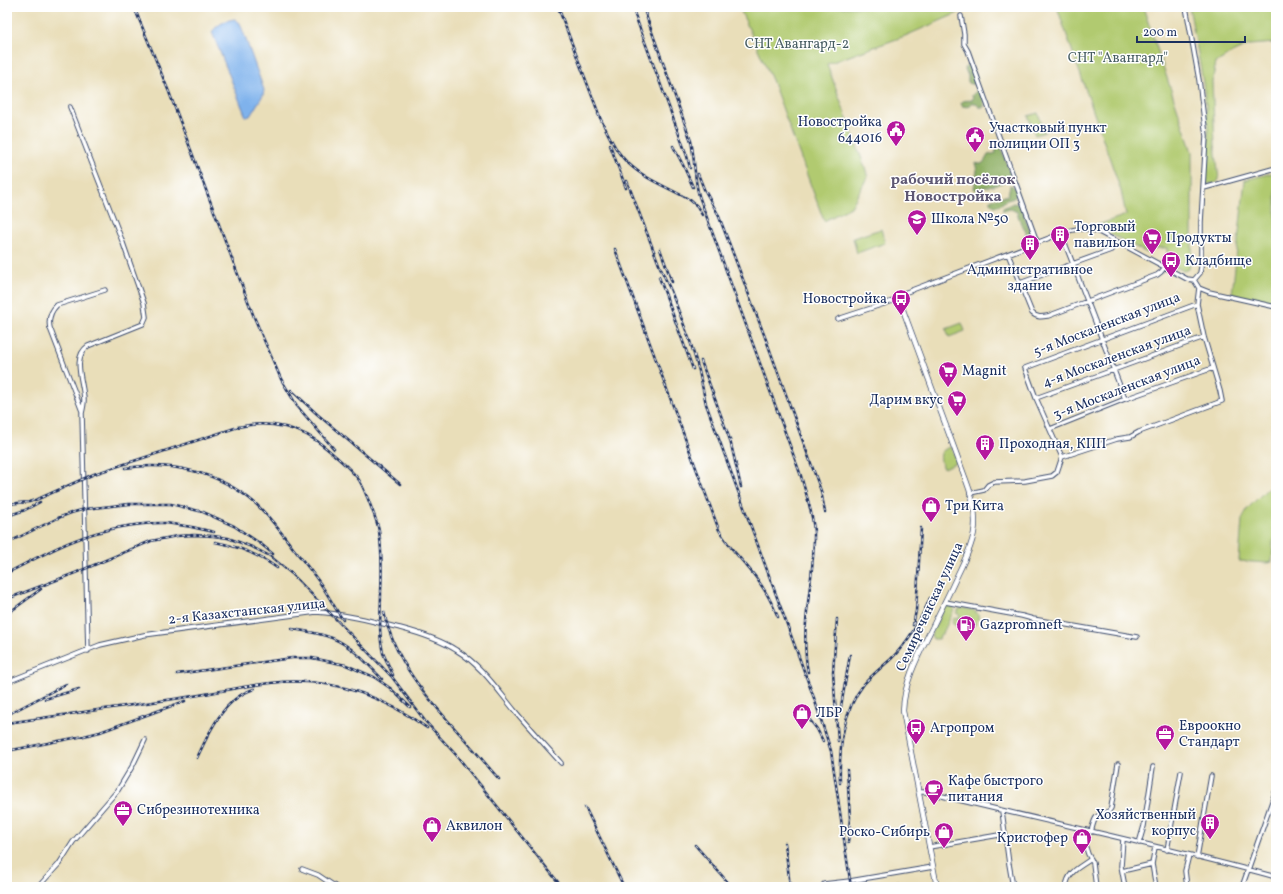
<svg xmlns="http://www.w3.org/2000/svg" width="1283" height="894" font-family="Vollkorn,serif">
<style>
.green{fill:#b1ca6f;stroke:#667c66}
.forest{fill:#8cae62;stroke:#546e60}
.water{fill:#7fb2ec;stroke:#4d70a5}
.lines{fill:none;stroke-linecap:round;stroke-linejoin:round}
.minor-casing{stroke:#3a496c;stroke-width:5.5}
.major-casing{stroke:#3a496c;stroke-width:6}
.minor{stroke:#fff;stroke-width:3.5}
.major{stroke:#fff;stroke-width:4.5}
.rail-casing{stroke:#1b2f5e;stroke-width:2.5}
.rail{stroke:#fff;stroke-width:1;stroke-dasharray:3;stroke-linecap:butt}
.labels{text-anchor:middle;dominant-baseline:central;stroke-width:3;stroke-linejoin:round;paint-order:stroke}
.park-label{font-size:14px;fill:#485e63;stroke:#fff}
.poi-label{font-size:14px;fill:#1b2f5e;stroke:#fff;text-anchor:start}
.street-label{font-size:14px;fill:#1b2f5e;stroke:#fff}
.neighbourhood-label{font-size:15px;font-weight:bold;fill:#5e5874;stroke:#fff}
</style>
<rect width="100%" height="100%" fill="#fff"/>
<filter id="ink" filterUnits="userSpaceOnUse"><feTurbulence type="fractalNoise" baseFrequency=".025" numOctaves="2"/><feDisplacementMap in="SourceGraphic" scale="8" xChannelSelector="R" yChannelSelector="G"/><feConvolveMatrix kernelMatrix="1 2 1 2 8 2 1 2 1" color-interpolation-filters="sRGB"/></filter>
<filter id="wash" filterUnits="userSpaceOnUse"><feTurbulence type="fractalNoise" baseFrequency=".012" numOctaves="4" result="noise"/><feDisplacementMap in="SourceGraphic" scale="16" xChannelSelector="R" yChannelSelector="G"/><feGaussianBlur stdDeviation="0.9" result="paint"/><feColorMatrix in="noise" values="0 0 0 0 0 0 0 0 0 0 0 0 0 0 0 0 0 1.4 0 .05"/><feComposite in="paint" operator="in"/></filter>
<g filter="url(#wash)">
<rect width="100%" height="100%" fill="#e9deb9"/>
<path class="green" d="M 739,7 L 972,7 L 905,36 L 827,64 L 868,176 L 851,207 L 824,221 L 772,80 Z
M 1057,7 L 1143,7 L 1192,152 L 1192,254 L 1189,269 L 1184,271 L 1169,264 L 1169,261 L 1167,260 L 1167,248 L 1148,248 L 1147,253 L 1095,226 L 1126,215 L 1121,191 Z
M 1189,7 L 1276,7 L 1276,43 L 1249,45 L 1230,54 L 1216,63 L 1212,82 L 1215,144 L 1219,180 L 1216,183 L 1208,184 L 1205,182 C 1206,165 1209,149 1208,132 C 1206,90 1197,48 1189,7 Z
M 1038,113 L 1045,132 L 1035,135 L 1028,116 Z
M 1276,172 L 1276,304 L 1232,294 L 1245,180 Z
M 881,229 L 885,243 L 857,253 L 853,238 Z
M 962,323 L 965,331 L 949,337 L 946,329 Z
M 951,447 L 957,462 L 945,468 L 942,467 C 940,455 938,451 951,447 Z
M 1276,488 L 1276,538 L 1273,542 L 1272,562 L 1268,563 L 1239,561 L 1242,519 L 1248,508 L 1267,489 L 1274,490 Z
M 952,605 L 954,610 L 943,633 L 940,635 L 939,639 L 933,639 L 931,635 L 944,608 L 948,606 Z
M 962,608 L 973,610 L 978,614 C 979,618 978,620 976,623 C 970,634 960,629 952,623 L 954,618 L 958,619 L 960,615 L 956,613 L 959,609 Z"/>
<path class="forest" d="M 967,65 C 974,68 978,77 974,84 L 970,84 L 968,82 L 968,76 L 965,69 Z
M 978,90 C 983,93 984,101 984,107 L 979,107 C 977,104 975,102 971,103 L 968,107 L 962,106 L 961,103 C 964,99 968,101 972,100 L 973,98 L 972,95 Z
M 996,144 L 1001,147 L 1010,174 L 1010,178 C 1002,184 990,188 981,187 L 976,191 L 974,188 L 977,170 L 975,163 L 981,164 L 984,162 L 988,155 L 996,153 L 995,145 Z
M 1010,185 L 1013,186 L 1016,189 L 1017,195 L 1014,198 C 1012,199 1010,199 1007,200 C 1001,203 997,211 990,202 L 990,200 C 996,197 1001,198 1008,195 Z
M 1013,203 L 1020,204 L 1032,236 L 1032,240 L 1030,241 L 1027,238 L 1026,232 L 1021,224 L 1017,212 L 1011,209 L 1003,211 L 1003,208 Z"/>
<path class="water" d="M 235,19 L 240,23 L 264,90 L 263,95 L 250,116 L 246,117 L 212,32 C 218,24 226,20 235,19 Z"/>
</g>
<g filter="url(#ink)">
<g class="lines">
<defs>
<path id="minor" d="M 961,16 L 964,34 L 964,44 L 968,51 L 1037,242
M 70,107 L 123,243 L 144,303 L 146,317 L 143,324 L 88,346 C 71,358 84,383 84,400 C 84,404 83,409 82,413 L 88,651
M 1204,188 L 1276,168
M 1061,233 L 1125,399
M 1008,254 L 1032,313 C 1037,318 1042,317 1048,316 L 1157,275 L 1161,272 L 1165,267
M 1020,283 L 1111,250 L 1113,247 L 1113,239
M 1199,288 L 1209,292 L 1276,307
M 838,319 L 899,299 L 901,296 L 904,293 L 1068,231 C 1080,228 1088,228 1099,232 L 1187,279 L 1194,280 L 1200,273 L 1201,267 L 1201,222 L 1206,136 L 1199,80 L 1186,7
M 1036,398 L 1204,337
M 82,411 L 50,328 C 48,319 51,311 57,305 L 105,290
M 1050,429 L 1125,399 L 1213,368
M 1062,457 L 1117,439 L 1130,437 L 1139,432 L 1222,401 L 1220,391 L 1204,337 L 1197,304 L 1199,288 L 1194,280
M 1062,457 L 1036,398 L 1025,368 L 1197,304
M 970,493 L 984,490 L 988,485 L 994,482 L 1025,481 L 1052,476 L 1057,472 L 1062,457
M 945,602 L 1022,616 L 1033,619 L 1137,637
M 7,682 L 100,645 L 144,635 L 316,612 C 345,614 372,621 400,628 C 419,633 439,639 456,650 C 480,664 497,689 515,711 C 530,729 546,746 561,763
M 919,792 L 926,792 C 1042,821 1160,845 1276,877
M 1002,811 L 1009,864 L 1013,887
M 1080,829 L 1088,854 L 1093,863 L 1096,887
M 1091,832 C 1095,817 1094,816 1109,811 L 1111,808 L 1118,764
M 1123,839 L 1121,866 L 1125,887
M 1139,843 L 1144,826 L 1153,767
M 929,847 L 1005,834
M 1155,847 L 1152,864 L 1156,887
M 1167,850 L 1181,772
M 1197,857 L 1211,776
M 302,869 L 318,875 L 336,887
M 1122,871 L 1152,864
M 824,884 L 850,881 L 933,867
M 38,887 L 59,864 L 73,842 L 118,790 L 133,765 L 145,740
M 1066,887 C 1068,871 1079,868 1091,859
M 1187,887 L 1185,871 L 1189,855
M 1242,887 L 1276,790"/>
<path id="major" d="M 899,299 L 966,480 C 971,493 975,508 975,522 C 975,541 965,559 957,576 C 949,594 940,611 932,628 C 919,654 904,681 903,711 L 937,887"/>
</defs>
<use href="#minor" class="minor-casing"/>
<use href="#major" class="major-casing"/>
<use href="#minor" class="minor"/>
<use href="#major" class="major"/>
<defs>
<path id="rail" d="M 134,7 L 169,92 L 254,317 L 281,379 L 297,406 L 334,449
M 558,7 L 600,117
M 632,7 L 687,156 L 690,168
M 643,7 L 691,141 C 695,160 694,178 699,196 L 801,476 C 806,494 813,513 814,532 C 815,579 799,625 808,672
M 598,114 C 607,130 614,151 629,164 C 646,180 670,188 690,200 L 697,206 L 702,215
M 610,145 L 626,188
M 673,146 L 683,165 L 693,187
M 698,174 L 704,189 L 718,214 L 768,345 L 821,491 L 825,512
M 627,181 L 660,267 L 671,291 L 690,341 L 699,371 L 706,404 L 814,698 L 831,751 L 851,887
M 615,249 L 719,530 C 730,550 744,561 757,579 C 766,591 772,603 778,617
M 660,249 L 672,282
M 659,277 L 693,369
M 701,361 L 730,440 L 741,487
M 291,390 L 317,414 L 400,484
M 125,468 C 171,461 220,472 256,504 C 270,517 281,532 293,548 C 301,558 309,568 317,579 C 327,592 334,607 343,620
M 7,504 L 29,502 L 38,499 L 94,474 L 238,427 C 270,420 302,427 326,448 C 338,458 350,468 359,480 C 363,486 365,493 368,499 C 372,510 377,520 379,531 C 382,551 382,572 381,592 C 381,612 378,633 383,653 C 386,660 390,668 393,675
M 7,516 L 25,510 L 40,502
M 215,542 C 237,546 258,554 277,568
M 7,543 L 58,518 L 71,513 L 85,509 L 129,504 L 171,504 L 203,512 L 234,526 L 261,544 L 273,554
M 7,573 C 29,562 50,550 73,541 C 99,530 138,522 166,523 C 182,525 198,528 214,532
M 7,599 L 75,573 L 151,541 L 177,536 L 194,535 L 213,536 L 228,538 L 252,547 L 270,556 L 292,574 L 392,677 L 425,721 L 457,756 L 562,887
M 384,612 C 395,665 432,703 467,742 C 478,754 488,767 499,779
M 7,614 L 41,589
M 837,619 L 833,672 L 838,741
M 913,625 L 916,611 L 921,528
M 292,629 C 305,631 319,633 332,638 C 352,646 367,663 382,679
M 177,674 L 292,658 L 312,658 L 346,665 L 374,677 L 390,688 L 410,707
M 45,699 L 79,689
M 840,712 L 850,655
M 7,715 L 66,684
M 809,719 L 817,729 L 823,741
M 7,723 C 65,715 123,706 181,698 C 211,694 241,686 271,683 C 329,676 381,695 427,728
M 7,751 L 84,736 L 100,732 L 185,701
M 197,758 C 209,732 224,698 254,689
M 847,770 L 850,818 L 848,843
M 840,783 C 839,749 842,712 864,684 C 872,675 882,667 891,659 C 908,642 921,620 930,598
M 585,807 L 624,887
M 785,843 L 790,887
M 695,845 L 732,887
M 899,887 L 899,885"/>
</defs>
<use href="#rail" class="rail-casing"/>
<use href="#rail" class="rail"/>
</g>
</g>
<defs>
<symbol id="civic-pin" viewBox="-11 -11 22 30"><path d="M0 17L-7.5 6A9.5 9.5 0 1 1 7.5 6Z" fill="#b5179e" stroke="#fff"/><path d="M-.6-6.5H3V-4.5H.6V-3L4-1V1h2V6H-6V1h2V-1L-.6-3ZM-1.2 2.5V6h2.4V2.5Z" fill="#fff"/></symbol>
<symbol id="school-pin" viewBox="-11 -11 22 30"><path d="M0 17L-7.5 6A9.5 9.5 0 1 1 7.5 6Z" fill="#b5179e" stroke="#fff"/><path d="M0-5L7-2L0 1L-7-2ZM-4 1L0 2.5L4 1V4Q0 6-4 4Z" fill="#fff"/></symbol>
<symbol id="building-pin" viewBox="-11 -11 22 30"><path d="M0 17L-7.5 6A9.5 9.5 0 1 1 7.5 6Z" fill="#b5179e" stroke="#fff"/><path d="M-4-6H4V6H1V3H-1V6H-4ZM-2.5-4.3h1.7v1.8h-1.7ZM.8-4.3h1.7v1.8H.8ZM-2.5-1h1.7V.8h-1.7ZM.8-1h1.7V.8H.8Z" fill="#fff"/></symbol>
<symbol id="supermarket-pin" viewBox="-11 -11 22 30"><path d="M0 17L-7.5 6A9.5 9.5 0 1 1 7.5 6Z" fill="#b5179e" stroke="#fff"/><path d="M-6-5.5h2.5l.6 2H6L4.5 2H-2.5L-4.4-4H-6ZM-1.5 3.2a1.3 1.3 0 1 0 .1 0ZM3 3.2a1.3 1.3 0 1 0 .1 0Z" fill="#fff"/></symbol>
<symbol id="bus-pin" viewBox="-11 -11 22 30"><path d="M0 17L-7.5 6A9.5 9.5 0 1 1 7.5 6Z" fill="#b5179e" stroke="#fff"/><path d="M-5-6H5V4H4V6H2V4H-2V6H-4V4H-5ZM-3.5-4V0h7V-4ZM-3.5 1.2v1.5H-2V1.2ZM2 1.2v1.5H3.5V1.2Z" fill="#fff"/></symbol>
<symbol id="shop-pin" viewBox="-11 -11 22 30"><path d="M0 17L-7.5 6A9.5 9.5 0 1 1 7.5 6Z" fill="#b5179e" stroke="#fff"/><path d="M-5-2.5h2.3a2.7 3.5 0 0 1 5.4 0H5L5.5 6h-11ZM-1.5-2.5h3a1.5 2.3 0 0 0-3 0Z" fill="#fff"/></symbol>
<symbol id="fuel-pin" viewBox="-11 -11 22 30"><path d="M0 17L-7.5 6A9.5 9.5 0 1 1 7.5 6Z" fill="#b5179e" stroke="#fff"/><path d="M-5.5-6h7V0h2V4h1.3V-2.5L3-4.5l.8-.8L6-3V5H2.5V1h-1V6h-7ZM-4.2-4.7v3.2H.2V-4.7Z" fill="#fff"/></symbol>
<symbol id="office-pin" viewBox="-11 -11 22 30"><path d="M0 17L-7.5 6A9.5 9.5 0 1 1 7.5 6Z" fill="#b5179e" stroke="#fff"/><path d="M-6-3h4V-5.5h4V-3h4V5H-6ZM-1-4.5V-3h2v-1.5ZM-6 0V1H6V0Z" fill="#fff"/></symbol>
<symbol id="cafe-pin" viewBox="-11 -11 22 30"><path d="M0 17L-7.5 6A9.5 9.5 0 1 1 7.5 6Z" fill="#b5179e" stroke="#fff"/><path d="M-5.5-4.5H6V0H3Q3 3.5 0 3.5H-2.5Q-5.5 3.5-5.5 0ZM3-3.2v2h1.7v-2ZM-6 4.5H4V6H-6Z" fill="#fff"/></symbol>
</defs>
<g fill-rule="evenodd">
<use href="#civic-pin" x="885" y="119" width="22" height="30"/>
<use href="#civic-pin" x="964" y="125" width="22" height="30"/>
<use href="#school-pin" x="906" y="208" width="22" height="30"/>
<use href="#building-pin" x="1049" y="224" width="22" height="30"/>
<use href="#supermarket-pin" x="1141" y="227" width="22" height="30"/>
<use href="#building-pin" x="1019" y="233" width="22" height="30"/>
<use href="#bus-pin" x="1160" y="250" width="22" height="30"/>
<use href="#bus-pin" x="890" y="288" width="22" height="30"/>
<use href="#supermarket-pin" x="937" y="360" width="22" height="30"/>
<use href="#supermarket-pin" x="946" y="389" width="22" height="30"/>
<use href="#building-pin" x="974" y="433" width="22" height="30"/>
<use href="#shop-pin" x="920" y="495" width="22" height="30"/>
<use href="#fuel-pin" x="955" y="614" width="22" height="30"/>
<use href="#shop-pin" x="791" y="702" width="22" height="30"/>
<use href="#bus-pin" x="905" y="717" width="22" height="30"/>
<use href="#office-pin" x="1154" y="723" width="22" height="30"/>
<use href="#cafe-pin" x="923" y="778" width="22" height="30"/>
<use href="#office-pin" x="112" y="799" width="22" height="30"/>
<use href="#building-pin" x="1199" y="812" width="22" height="30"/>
<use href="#shop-pin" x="421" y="815" width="22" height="30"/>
<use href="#shop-pin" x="933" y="821" width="22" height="30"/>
<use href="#shop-pin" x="1071" y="827" width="22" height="30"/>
</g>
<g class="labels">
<g class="park-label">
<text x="797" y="44">СНТ Авангард-2</text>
<text x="1118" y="58">СНТ "Авангард"</text>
</g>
<g class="poi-label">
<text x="882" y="122" text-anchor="end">Новостройка<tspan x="882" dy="16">644016</tspan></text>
<text x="989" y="128">Участковый пункт<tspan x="989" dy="16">полиции ОП 3</tspan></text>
<text x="931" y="219">Школа №50</text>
<text x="1074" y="227">Торговый<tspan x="1074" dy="16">павильон</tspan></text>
<text x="1166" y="238">Продукты</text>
<text x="1185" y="261">Кладбище</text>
<text x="1030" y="270" text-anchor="middle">Административное<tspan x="1030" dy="16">здание</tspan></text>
<text x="887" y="299" text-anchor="end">Новостройка</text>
<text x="962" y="371">Magnit</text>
<text x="943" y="400" text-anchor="end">Дарим вкус</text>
<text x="999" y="444">Проходная, КПП</text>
<text x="945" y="506">Три Кита</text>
<text x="980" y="625">Gazpromneft</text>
<text x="816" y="713">ЛБР</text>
<text x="1179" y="726">Евроокно<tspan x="1179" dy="16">Стандарт</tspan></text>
<text x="930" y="728">Агропром</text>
<text x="948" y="781">Кафе быстрого<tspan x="948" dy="16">питания</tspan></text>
<text x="137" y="810">Сибрезинотехника</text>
<text x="1196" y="815" text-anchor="end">Хозяйственный<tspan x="1196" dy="16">корпус</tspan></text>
<text x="446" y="826">Аквилон</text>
<text x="930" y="832" text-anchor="end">Роско-Сибирь</text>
<text x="1068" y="838" text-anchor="end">Кристофер</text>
</g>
<g class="street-label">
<text transform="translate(1107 325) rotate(-21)">5-я Москаленская улица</text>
<text transform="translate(1117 357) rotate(-20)">4-я Москаленская улица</text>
<text transform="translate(1127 388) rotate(-21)">3-я Москаленская улица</text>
<text transform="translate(930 607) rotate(-65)">Семиреченская улица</text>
<text transform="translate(247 612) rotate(-6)">2-я Казахстанская улица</text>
</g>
<g class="neighbourhood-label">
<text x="953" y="180">рабочий посёлок<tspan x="953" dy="17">Новостройка</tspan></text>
</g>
</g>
<rect width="1283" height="894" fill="none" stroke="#fff" stroke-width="24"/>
<path d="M1137 36v6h108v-6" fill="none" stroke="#1b2f5e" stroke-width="2"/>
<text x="1143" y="36" font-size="12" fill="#1b2f5e" stroke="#ffffff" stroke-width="3" paint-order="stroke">200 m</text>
</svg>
